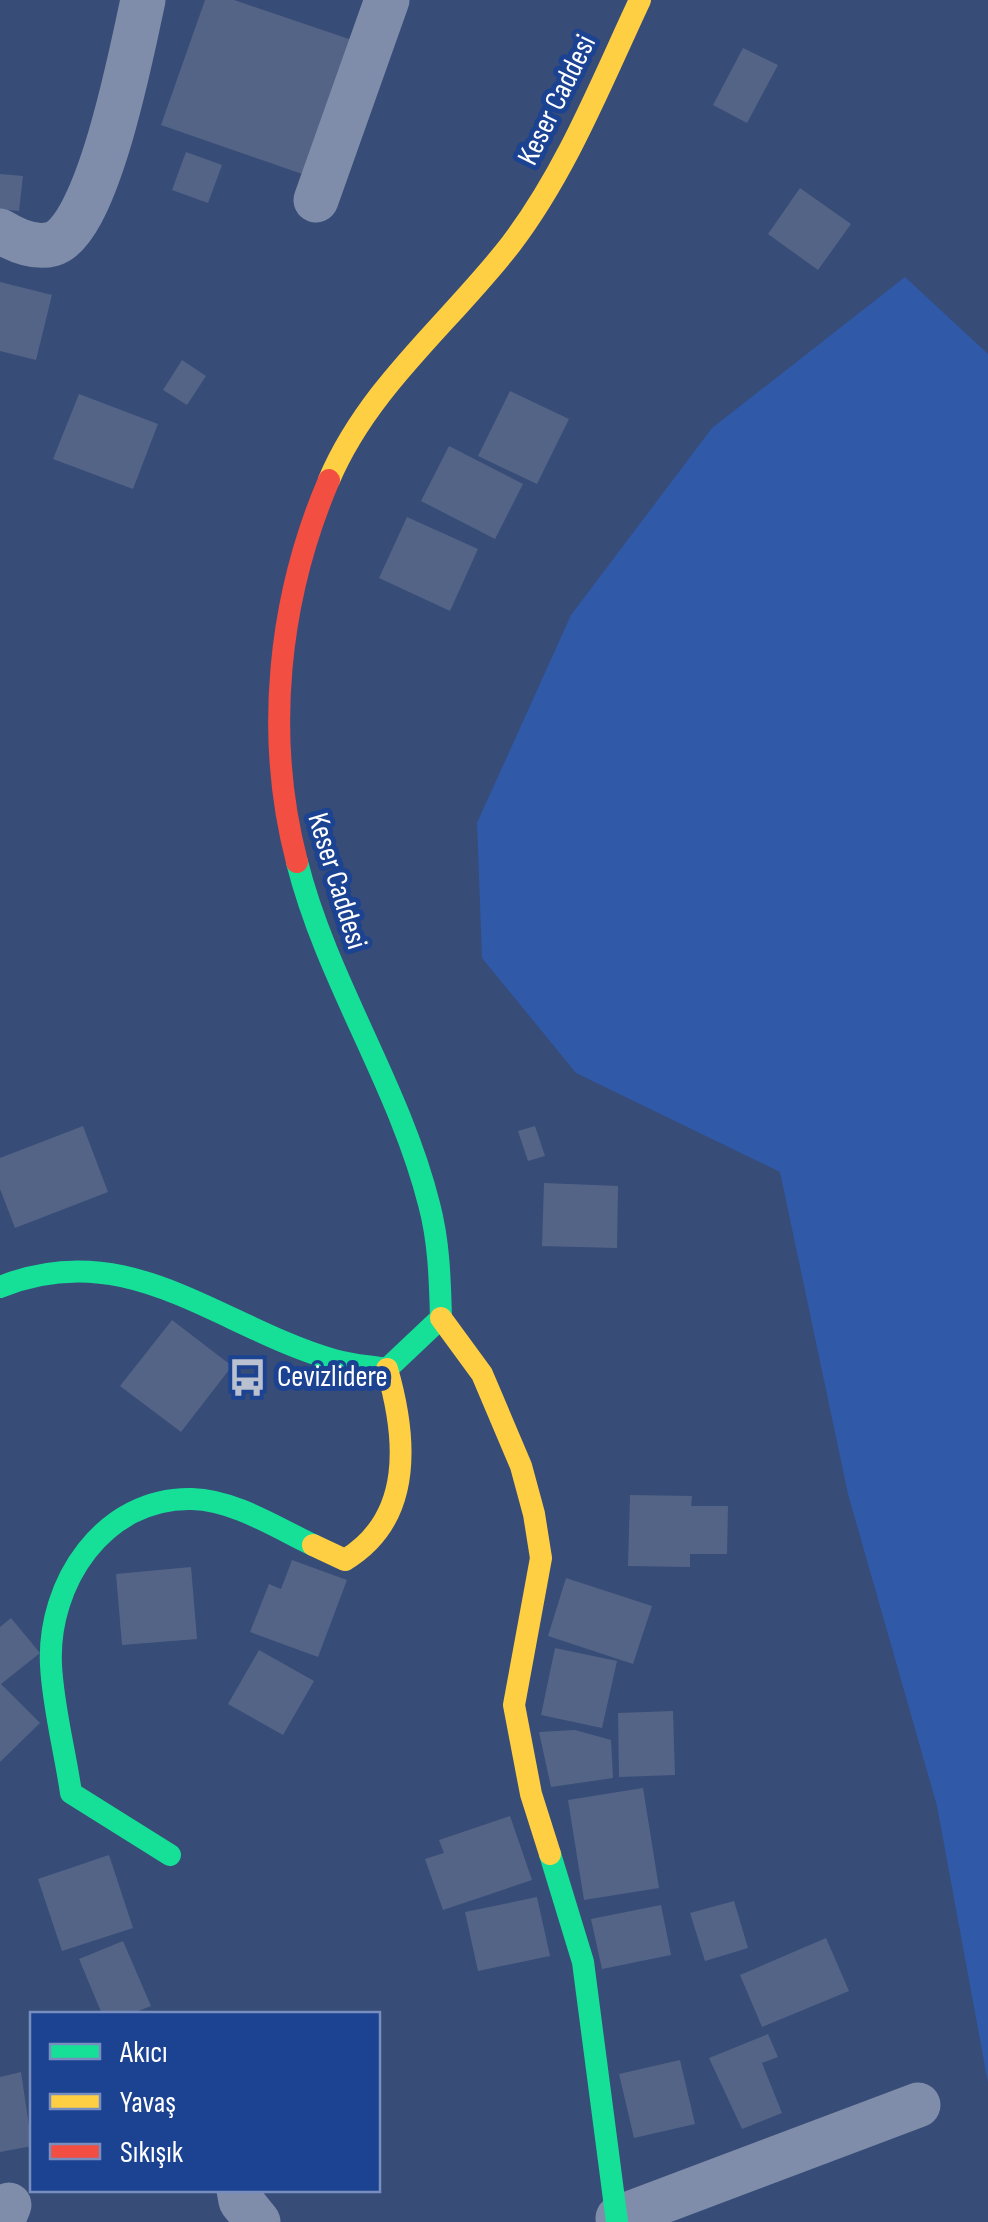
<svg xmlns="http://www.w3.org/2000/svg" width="988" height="2222" font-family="'Sofia Sans Condensed',sans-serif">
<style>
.green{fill:#3059a7}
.building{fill:#546486}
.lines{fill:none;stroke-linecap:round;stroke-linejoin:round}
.street{stroke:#7f8daa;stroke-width:45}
.fast{stroke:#16e098;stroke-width:22}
.slow{stroke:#ffcf43;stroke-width:22}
.jam{stroke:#f24e42;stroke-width:22}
.labels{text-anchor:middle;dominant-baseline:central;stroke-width:10;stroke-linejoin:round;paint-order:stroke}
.street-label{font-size:30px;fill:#fff;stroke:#1c4292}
.poi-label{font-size:30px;fill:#fff;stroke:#1c4292;text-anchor:start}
</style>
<rect width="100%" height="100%" fill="#374c77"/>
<path class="green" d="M 905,277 L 988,354 L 988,2083 L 937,1806 L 848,1494 L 780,1172 L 576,1073 L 482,958 L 477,823 L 571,615 L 712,428 Z"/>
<path class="building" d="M 205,0 L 234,0 L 352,40 L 305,175 L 161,125 Z
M 743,48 L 778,65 L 747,123 L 713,105 Z
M 186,152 L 222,165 L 208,203 L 172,190 Z
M 0,174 L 23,176 L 19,211 L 0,209 Z
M 800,188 L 851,224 L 818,270 L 768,234 Z
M 0,282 L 52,295 L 36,360 L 0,351 Z
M 182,360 L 206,376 L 187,405 L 163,390 Z
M 510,391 L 569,419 L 537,484 L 478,456 Z
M 79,394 L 158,424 L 133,489 L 53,459 Z
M 449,446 L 523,484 L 495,539 L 421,501 Z
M 407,517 L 478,549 L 450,611 L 379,578 Z
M 83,1126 L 108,1192 L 15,1228 L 0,1189 L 0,1158 Z
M 535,1126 L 545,1156 L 528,1161 L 518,1131 Z
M 544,1183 L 618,1186 L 617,1248 L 542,1246 Z
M 172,1320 L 232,1366 L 181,1432 L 120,1386 Z
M 630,1495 L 692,1496 L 691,1506 L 728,1506 L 727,1554 L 690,1554 L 690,1567 L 628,1566 Z
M 292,1560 L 347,1580 L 318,1657 L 250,1632 L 269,1584 L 281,1589 Z
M 191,1567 L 197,1639 L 122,1645 L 116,1574 Z
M 566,1578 L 652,1606 L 633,1664 L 548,1636 Z
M 11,1618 L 40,1653 L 1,1684 L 40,1723 L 0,1762 L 0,1627 Z
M 555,1648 L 617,1661 L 602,1728 L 541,1715 Z
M 259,1650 L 314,1681 L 283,1735 L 228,1704 Z
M 673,1711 L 675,1775 L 619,1777 L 618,1713 Z
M 575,1730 L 611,1740 L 613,1778 L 551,1787 L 539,1732 Z
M 643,1788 L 659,1888 L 584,1900 L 568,1800 Z
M 510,1816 L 532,1880 L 443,1910 L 425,1859 L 444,1853 L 439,1840 Z
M 109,1855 L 133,1928 L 62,1951 L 38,1879 Z
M 537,1897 L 550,1956 L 478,1971 L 465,1912 Z
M 734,1901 L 748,1948 L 705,1961 L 690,1913 Z
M 661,1905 L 671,1955 L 602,1969 L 591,1919 Z
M 826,1938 L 849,1991 L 762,2027 L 740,1975 Z
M 123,1941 L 151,2006 L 131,2014 L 102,2014 L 79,1959 Z
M 768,2034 L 778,2057 L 762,2063 L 782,2113 L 742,2129 L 709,2058 Z
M 680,2060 L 695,2124 L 634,2138 L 619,2074 Z
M 21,2072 L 32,2146 L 0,2152 L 0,2077 Z"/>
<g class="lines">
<path class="street" d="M 316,200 L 387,0
M 0,231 C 15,240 34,249 52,244 C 98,232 133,45 143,0
M 239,2190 L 241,2201 L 258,2222
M 618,2218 L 918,2105
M 2,2222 L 9,2205"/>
<path class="fast" d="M 0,1287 C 128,1235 217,1326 334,1360 C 351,1365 369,1366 387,1369 L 441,1318 C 440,1280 439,1241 429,1204 C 399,1085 327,981 297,862
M 550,1854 L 583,1962 L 617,2222
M 170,1855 L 71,1793 C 65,1751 53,1707 51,1665 C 47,1583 104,1497 192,1499 C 234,1500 277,1528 313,1545"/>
<path class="slow" d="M 329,480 C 369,386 450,323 511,244 C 567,170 601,83 640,0
M 441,1318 L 482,1374 L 521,1466 L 534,1514 L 541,1558 L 514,1705 L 531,1794 L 550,1854
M 313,1545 L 345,1560 C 414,1518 407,1438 387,1369"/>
<path class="jam" d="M 297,862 C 264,736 278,599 329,480"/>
</g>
<defs>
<symbol id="bus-bare" viewBox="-9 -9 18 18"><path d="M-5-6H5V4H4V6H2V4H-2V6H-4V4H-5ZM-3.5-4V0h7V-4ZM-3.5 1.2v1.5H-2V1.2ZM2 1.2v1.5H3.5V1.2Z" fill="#b9c0cf" stroke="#1c4292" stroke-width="2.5" paint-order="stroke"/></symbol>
</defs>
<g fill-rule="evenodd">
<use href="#bus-bare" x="220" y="1350" width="55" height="55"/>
</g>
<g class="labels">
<g class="street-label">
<text transform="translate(557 100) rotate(-64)">Keser Caddesi</text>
<text transform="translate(337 881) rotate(73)">Keser Caddesi</text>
</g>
<g class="poi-label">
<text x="277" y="1377">Cevizlidere</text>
</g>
</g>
<rect x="30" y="2012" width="350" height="180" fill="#1c4292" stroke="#778ebe" stroke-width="2.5"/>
<rect x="50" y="2044" width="50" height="15" fill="#16e098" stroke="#778ebe" stroke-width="2.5"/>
<text x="120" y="2062" font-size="30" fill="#ffffff">Akıcı</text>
<rect x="50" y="2094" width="50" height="15" fill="#ffcf43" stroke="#778ebe" stroke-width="2.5"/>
<text x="120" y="2112" font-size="30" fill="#ffffff">Yavaş</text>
<rect x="50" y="2144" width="50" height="15" fill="#f24e42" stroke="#778ebe" stroke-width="2.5"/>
<text x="120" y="2162" font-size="30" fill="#ffffff">Sıkışık</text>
</svg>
